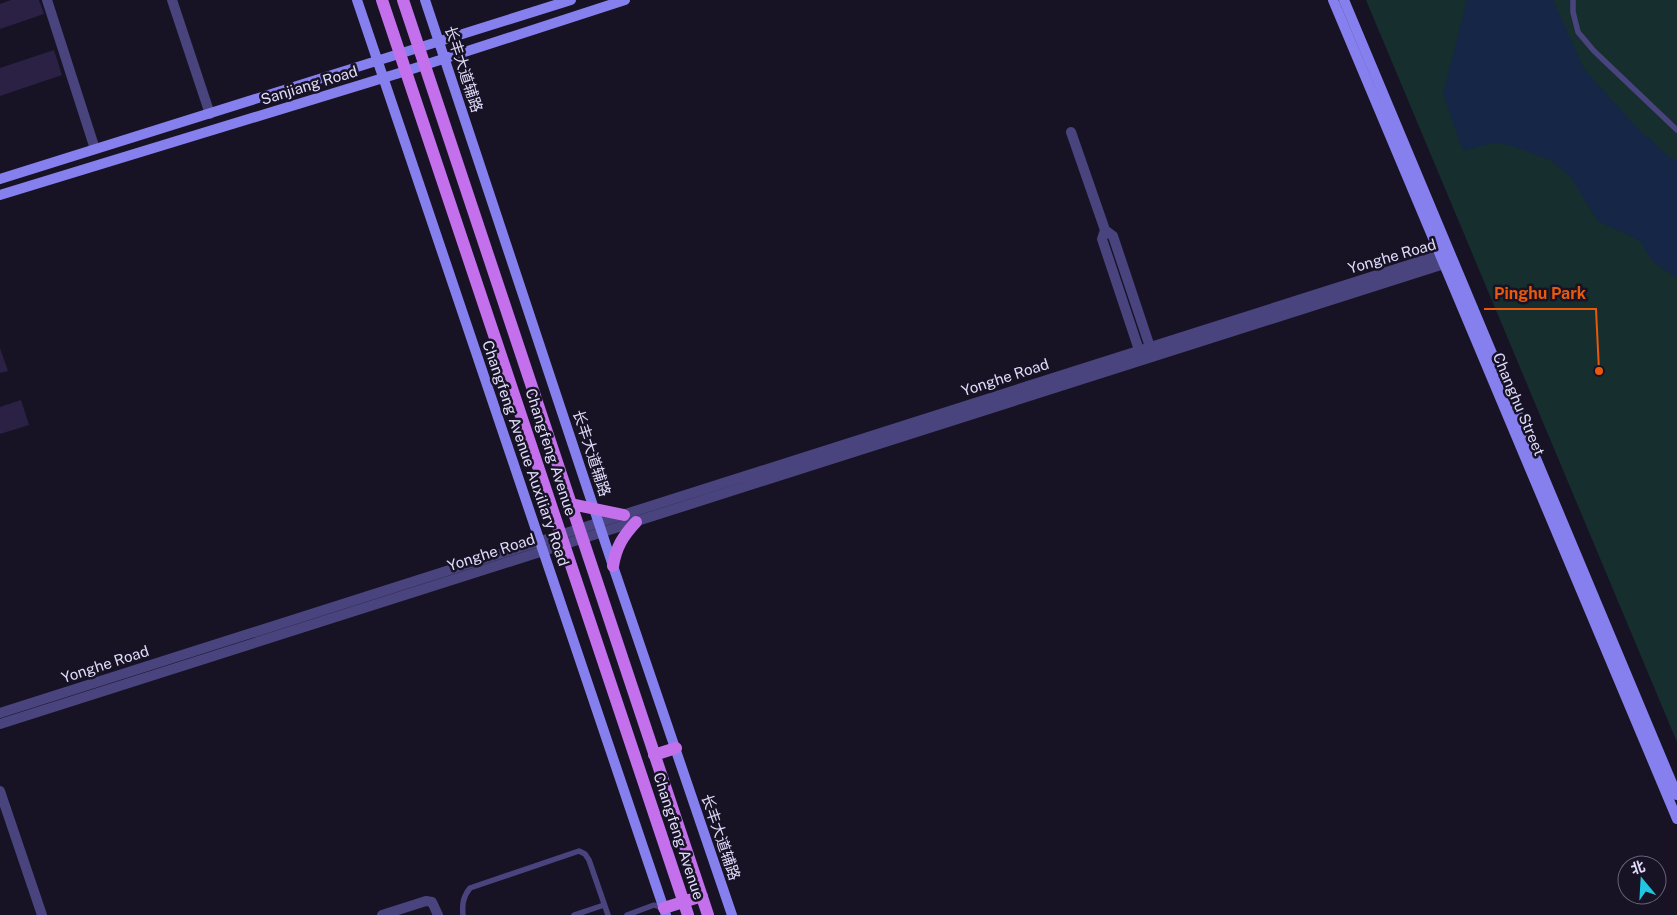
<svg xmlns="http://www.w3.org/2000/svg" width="1677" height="915" font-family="'Public Sans','Noto Sans SC',sans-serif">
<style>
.green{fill:#162e2e}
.water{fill:#152647}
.building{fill:#2a2144}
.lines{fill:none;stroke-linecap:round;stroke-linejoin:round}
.service{stroke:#49447e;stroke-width:5.5}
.minor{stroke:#49447e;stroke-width:10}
.tertiary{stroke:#49447e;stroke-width:10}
.secondary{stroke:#867fee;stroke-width:10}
.primary{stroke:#c470ec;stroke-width:12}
.labels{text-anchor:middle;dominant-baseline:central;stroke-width:5;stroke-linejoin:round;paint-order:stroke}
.street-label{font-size:15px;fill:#e0dbfa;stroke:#171325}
.leader{fill:none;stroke:#e8590c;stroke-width:2}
.callout-dot{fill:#e8590c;stroke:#171325;stroke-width:2}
.callout-label{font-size:16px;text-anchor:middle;font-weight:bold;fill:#e8590c;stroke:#171325;stroke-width:5;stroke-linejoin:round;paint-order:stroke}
</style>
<rect width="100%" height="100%" fill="#171325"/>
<path class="green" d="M 1366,0 L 1677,0 L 1677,742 Z"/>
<path class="water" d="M 1467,0 L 1553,0 L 1584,69 L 1635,126 L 1668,156 L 1677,161 L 1677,278 L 1652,261 L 1639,240 L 1598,221 L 1570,176 L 1552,161 L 1512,146 L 1496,143 L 1480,146 L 1463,151 L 1443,94 Z"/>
<path class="building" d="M 11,0 L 39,0 L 44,14 L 0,29 L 0,4 Z
M 54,50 L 62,75 L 0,96 L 0,68 Z
M 0,348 L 8,371 L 0,373 Z
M 21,400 L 29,425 L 0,434 L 0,407 Z"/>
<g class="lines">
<path class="service" d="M 1573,0 L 1573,12 L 1578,32 L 1594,51 L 1677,130
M 463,915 C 462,904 463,897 470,888 L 579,851 L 585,854 L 589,860 L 608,915
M 574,915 L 604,905
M 627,915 L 654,905 L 663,908"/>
<path class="minor" d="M 47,0 L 95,149
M 172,0 L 210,114
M 1071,132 L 1105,230 L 1113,236 L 1150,347 L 1149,355
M 1105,230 L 1102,239 L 1139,350 L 1146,357
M 382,915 L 426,901 L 432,902 L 438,915"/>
<path class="tertiary" d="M 0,713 L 1440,255 L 1448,256
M 0,724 L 1444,264 L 1449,259
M 0,791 L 42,915"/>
<path class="secondary" d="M 357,0 L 666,915
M 425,0 L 613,566 L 732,915
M 1333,0 L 1677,819
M 1344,0 L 1677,795
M 0,179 L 571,0
M 0,195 L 406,71 L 625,0"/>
<path class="primary" d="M 382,0 L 688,915
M 403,0 L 708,915
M 571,504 L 624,515
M 613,566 C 616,547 623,536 636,522
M 654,755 L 676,748
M 664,908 L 702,896"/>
</g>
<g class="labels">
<g class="street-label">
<text transform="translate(464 69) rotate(72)">长丰大道辅路</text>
<text transform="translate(309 85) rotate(-17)">Sanjiang Road</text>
<text transform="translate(1392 256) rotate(-16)">Yonghe Road</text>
<text transform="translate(1005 377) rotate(-18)">Yonghe Road</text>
<text transform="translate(1519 404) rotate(67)">Changhu Street</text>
<text transform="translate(551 452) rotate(72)">Changfeng Avenue</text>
<text transform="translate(526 453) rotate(71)">Changfeng Avenue Auxiliary Road</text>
<text transform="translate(592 453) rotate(72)">长丰大道辅路</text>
<text transform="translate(491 552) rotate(-18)">Yonghe Road</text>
<text transform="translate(105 664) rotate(-18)">Yonghe Road</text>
<text transform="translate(679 836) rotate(72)">Changfeng Avenue</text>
<text transform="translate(721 837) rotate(71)">长丰大道辅路</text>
</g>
</g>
<path class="leader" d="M1599 371L1596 309H1484"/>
<circle class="callout-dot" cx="1599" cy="371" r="5"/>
<g class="callout-label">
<text x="1540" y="299">Pinghu Park</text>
</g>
<g transform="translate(1642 880) rotate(342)"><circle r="24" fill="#171325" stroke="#67637a"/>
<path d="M0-4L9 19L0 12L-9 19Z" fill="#20c6e2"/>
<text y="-8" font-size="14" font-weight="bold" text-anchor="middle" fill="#e0dbfa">北</text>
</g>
</svg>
